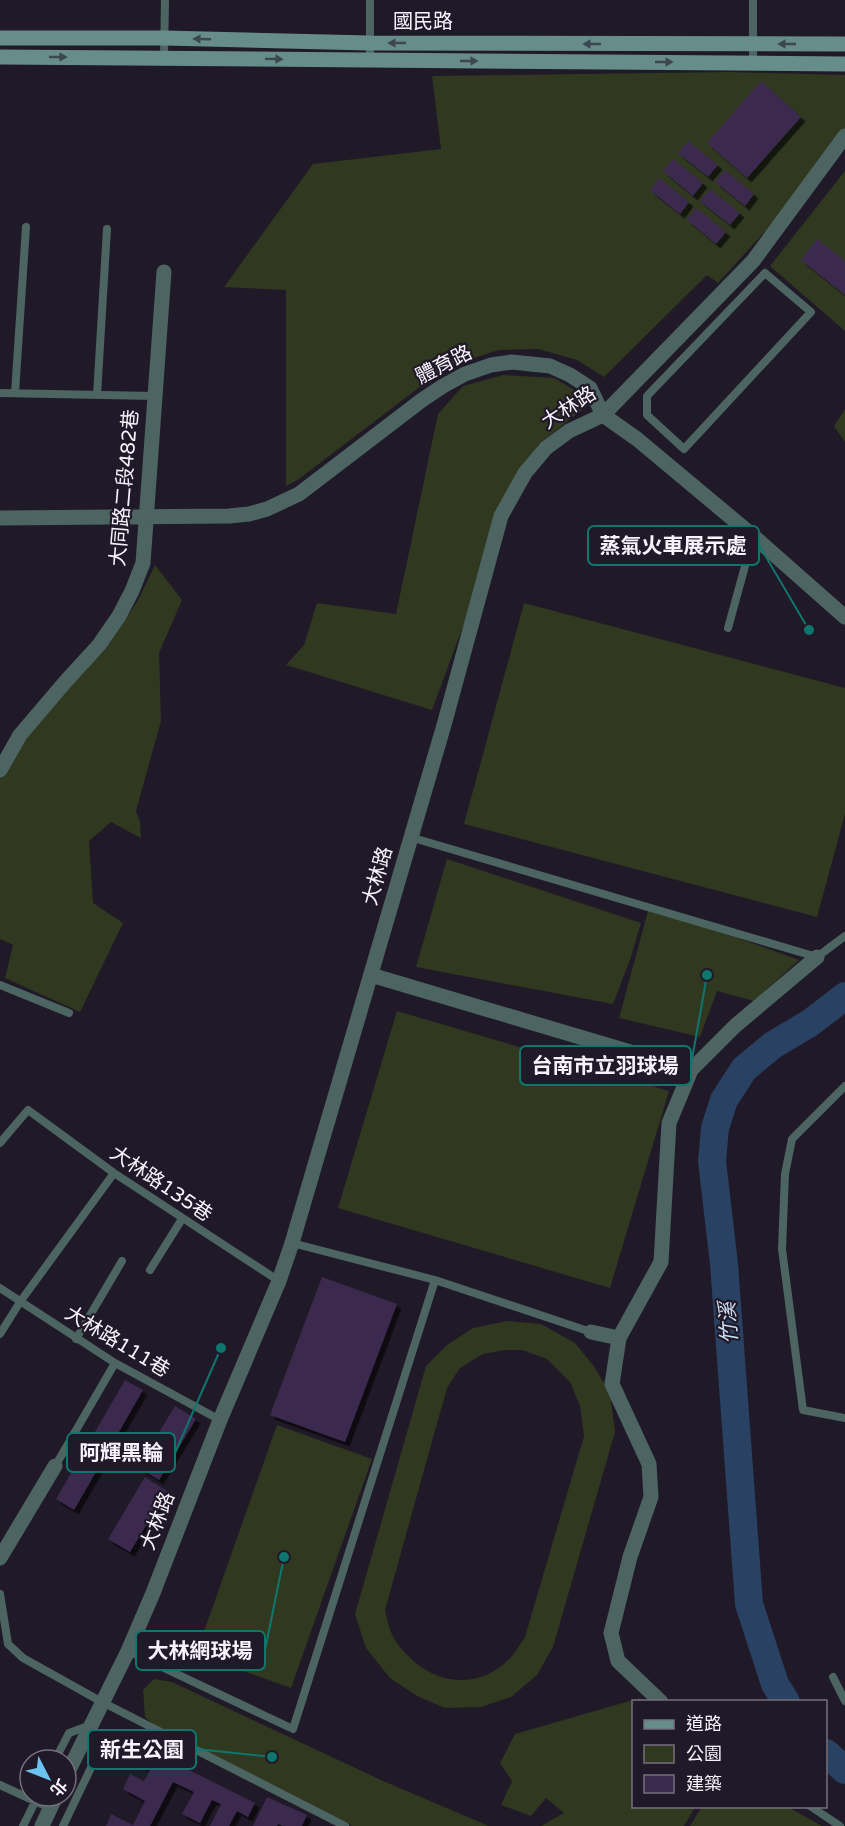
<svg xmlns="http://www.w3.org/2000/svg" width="845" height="1826" font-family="'Varela Round','Noto Sans TC',sans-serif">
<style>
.green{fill:#303820;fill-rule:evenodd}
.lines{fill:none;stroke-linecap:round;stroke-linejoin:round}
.river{stroke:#294162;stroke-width:28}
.building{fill:#3a2a4d;filter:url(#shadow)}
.lane{stroke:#4c6462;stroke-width:8}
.street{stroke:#4c6462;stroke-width:15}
.secondary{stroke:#668d8a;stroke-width:15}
.oneway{fill:#3c474f}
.labels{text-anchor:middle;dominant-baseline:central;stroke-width:4.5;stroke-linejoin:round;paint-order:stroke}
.street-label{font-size:20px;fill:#f7f2fd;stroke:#201928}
.water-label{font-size:21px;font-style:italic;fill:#cbddf4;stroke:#201928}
.leader{fill:none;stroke:#0f766e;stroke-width:2}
.callout-dot{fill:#0f766e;stroke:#201928;stroke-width:2}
.callout{fill:#201928;stroke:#0f766e;stroke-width:2}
.callout-label{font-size:21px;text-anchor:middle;font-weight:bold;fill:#f7f2fd}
</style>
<defs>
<filter id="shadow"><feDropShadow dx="4.5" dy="4.5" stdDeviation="0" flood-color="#0009"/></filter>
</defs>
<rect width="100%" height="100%" fill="#201928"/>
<path class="green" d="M 730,72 L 845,75 L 845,128 L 790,204 L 718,283 L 707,275 L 604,377 L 577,360 L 538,349 L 499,350 L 446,367 L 299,479 L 286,486 L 286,290 L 224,287 L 313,164 L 441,149 L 432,76 Z
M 845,171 L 845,331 L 770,266 Z
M 503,375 L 554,378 L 593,401 L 539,444 L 497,512 L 475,594 L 432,710 L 286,665 L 304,645 L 317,603 L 396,614 L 438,414 L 463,386 Z
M 845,409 L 845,442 L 834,426 Z
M 155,565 L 182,600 L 159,653 L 161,721 L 136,811 L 140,822 L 141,838 L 111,822 L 89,841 L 93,903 L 123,923 L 80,1012 L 5,978 L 13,945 L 0,939 L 0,778 L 22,738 L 71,681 L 104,651 L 137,602 Z
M 524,603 L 845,688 L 845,814 L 817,917 L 464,824 Z
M 447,859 L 641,923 L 630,960 L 613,1004 L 416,967 Z
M 648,911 L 730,935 L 799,960 L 754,1001 L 717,991 L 700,1037 L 619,1018 Z
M 397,1011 L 669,1091 L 610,1288 L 338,1208 Z
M 507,1321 L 541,1324 L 575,1343 L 593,1365 L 610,1393 L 615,1432 L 553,1647 L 537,1675 L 511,1697 L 481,1707 L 445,1708 L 417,1696 L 390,1678 L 366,1648 L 355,1614 L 426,1366 L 447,1345 L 473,1328 ZM 505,1350 L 522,1350 L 547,1359 L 570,1382 L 580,1406 L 584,1436 L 525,1637 C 521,1643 517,1650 512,1656 C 486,1685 448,1688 417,1664 C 407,1655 396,1645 391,1632 C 388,1625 387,1617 385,1610 L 447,1388 L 460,1368 L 483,1354 Z
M 277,1425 L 372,1459 L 291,1688 L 196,1654 Z
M 154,1679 L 172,1682 L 383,1781 L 489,1826 L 352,1826 L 163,1733 L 145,1717 L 143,1690 Z
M 640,1698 L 645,1701 L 634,1702 L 634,1806 L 695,1807 L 684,1826 L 541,1826 L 564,1813 L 546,1798 L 531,1816 L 501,1805 L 512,1781 L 500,1763 L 515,1734 Z
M 702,1806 L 788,1807 L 822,1826 L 690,1826 Z"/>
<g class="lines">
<path class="river" d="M 786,1702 L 775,1684 L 749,1604 L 724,1264 L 712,1161 L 715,1128 L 724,1100 L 744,1069 L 773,1045 L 810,1023 L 845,996
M 826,1753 L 845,1770"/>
</g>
<path class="building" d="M 761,81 L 801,117 L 747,178 L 707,143 Z
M 688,141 L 718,165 L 708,177 L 678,153 Z
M 673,159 L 703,183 L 693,196 L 663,171 Z
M 725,170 L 754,194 L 745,206 L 715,182 Z
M 659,178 L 689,202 L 680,214 L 650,190 Z
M 710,189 L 740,213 L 730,225 L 700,201 Z
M 696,208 L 726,232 L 716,244 L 687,220 Z
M 817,239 L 845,261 L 845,295 L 801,260 Z
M 614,524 L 628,535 L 616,551 L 601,540 Z
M 322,1277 L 397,1304 L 345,1442 L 270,1415 Z
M 125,1380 L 143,1390 L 74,1510 L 56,1499 Z
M 175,1406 L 196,1419 L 159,1480 L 138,1467 Z
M 145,1477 L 167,1491 L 130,1552 L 108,1539 Z
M 143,1747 L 255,1803 L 248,1817 L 237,1811 L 229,1826 L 210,1826 L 221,1804 L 212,1800 L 200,1823 L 182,1814 L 194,1792 L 173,1782 L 150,1826 L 106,1826 L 111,1814 L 133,1825 L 145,1801 L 123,1789 L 130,1774 L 144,1781 L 150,1770 L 135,1763 Z
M 267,1797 L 307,1815 L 302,1826 L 283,1826 L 278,1824 L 277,1826 L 253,1826 Z"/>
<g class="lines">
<path class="lane" d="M 370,0 L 370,61
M 753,0 L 753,62
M 164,58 L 165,0
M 765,273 L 811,312 L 684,449 L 647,415 L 647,396 Z
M 0,393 L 154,396
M 15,393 L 26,227
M 97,395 L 107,229
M 728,628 L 750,548 L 752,535
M 410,837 L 817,957 L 845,936
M 0,985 L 69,1013
M 845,1086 L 792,1139 L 785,1174 L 782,1249 L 803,1410 L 845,1418
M 0,1143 L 28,1110 L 114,1173 L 279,1281
M 150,1270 L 182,1219
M 435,1280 L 591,1332
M 0,1288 L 115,1363 L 220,1420
M 0,1334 L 20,1302 L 114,1173
M 76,1339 L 122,1261
M 57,1463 L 115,1363
M 0,1594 L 8,1644 L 23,1658 L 102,1702 L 345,1826
M 128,1651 L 293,1729 L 435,1280 L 292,1243
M 833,1677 L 845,1701
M 55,1760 L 69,1733 L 91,1725 L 100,1749 L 63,1826
M 0,1785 L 50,1808
M 810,1806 L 840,1826
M 23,1826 L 38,1796"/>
<path class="street" d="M 0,518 L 229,516 L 249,514 L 267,509 L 299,494 L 422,400 L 443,386 L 465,374 L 491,365 L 512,362 L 550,366 L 570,375 L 590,388 L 603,415 L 637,439 L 752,535 L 845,617
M 0,770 L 20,735 L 66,681 L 99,645 L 119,616 L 132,591 L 143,563 L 164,272
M 371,975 L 691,1070
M 591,1332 L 619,1338
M 0,1558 L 55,1466
M 661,1702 L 618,1661 L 611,1633 L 630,1557 L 651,1497 L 649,1464 L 612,1384 L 619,1338 L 661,1262 L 669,1123 L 691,1070 L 735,1026 L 817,957
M 66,1776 L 128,1651 L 153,1593 L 220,1420 L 279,1281 L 292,1243 L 444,725 L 501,516 L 525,473 L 546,448 L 569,431 L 603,415 L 753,261 L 845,136
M 42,1826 L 56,1796"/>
<path class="secondary" d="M 0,38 L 165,38 L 369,43 L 845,44
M 0,57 L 845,64"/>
</g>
<defs><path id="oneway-solid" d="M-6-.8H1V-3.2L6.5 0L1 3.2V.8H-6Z" transform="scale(1.5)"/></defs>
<g class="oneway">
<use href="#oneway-solid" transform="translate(202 39) rotate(-178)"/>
<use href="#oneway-solid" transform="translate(397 43) rotate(-180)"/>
<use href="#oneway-solid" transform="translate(592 44) rotate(-180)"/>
<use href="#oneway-solid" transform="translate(787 44) rotate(-180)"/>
<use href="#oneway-solid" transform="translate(58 57)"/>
<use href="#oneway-solid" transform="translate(274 59) rotate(1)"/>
<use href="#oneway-solid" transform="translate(469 61)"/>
<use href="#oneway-solid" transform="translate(664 62)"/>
</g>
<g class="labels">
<g class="street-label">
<text x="423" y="22">國民路</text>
<text transform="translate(444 365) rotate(-27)">體育路</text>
<text transform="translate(569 408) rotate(-33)">大林路</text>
<text transform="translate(125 488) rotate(-85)">大同路二段482巷</text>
<text transform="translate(378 876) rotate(-74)">大林路</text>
<text transform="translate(161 1184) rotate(34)">大林路135巷</text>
<text transform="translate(117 1342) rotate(31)">大林路111巷</text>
<text transform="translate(158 1521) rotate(-69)">大林路</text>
</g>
<g class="water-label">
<text transform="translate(729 1323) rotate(-94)">竹溪</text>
</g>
</g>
<path class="leader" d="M809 630L759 545M707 975L691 1065M221 1348L175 1453M284 1557L265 1650M272 1757L196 1749"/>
<g class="callout-dot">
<circle cx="809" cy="630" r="6"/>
<circle cx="707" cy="975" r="6"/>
<circle cx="221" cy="1348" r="6"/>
<circle cx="284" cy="1557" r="6"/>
<circle cx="272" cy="1757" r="6"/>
</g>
<g class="callout">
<rect x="588" y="526" width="171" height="39" rx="6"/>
<rect x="520" y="1046" width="171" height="39" rx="6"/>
<rect x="67" y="1433" width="108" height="39" rx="6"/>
<rect x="136" y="1631" width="129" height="39" rx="6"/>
<rect x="88" y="1730" width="108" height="39" rx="6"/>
</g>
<g class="callout-label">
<text x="673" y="553">蒸氣火車展示處</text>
<text x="605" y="1073">台南市立羽球場</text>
<text x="121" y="1460">阿輝黑輪</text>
<text x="200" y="1658">大林網球場</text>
<text x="142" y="1757">新生公園</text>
</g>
<rect x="632" y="1700" width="195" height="108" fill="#201928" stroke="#76707d" stroke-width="1.5"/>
<rect x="644" y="1720" width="30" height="9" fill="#668d8a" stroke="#76707d" stroke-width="1.5"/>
<text x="686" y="1730" font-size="18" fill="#f7f2fd">道路</text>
<rect x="644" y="1745" width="30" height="18" fill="#303820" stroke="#76707d" stroke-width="1.5"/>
<text x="686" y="1760" font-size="18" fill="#f7f2fd">公園</text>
<rect x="644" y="1775" width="30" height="18" fill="#3a2a4d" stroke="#76707d" stroke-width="1.5"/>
<text x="686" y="1790" font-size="18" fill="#f7f2fd">建築</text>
<g transform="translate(48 1778) rotate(132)"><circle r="28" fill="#201928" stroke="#76707d" stroke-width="1.5"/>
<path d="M0-4.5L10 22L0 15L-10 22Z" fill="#6ac3f1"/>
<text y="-9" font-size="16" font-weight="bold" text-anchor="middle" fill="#f7f2fd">北</text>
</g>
</svg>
